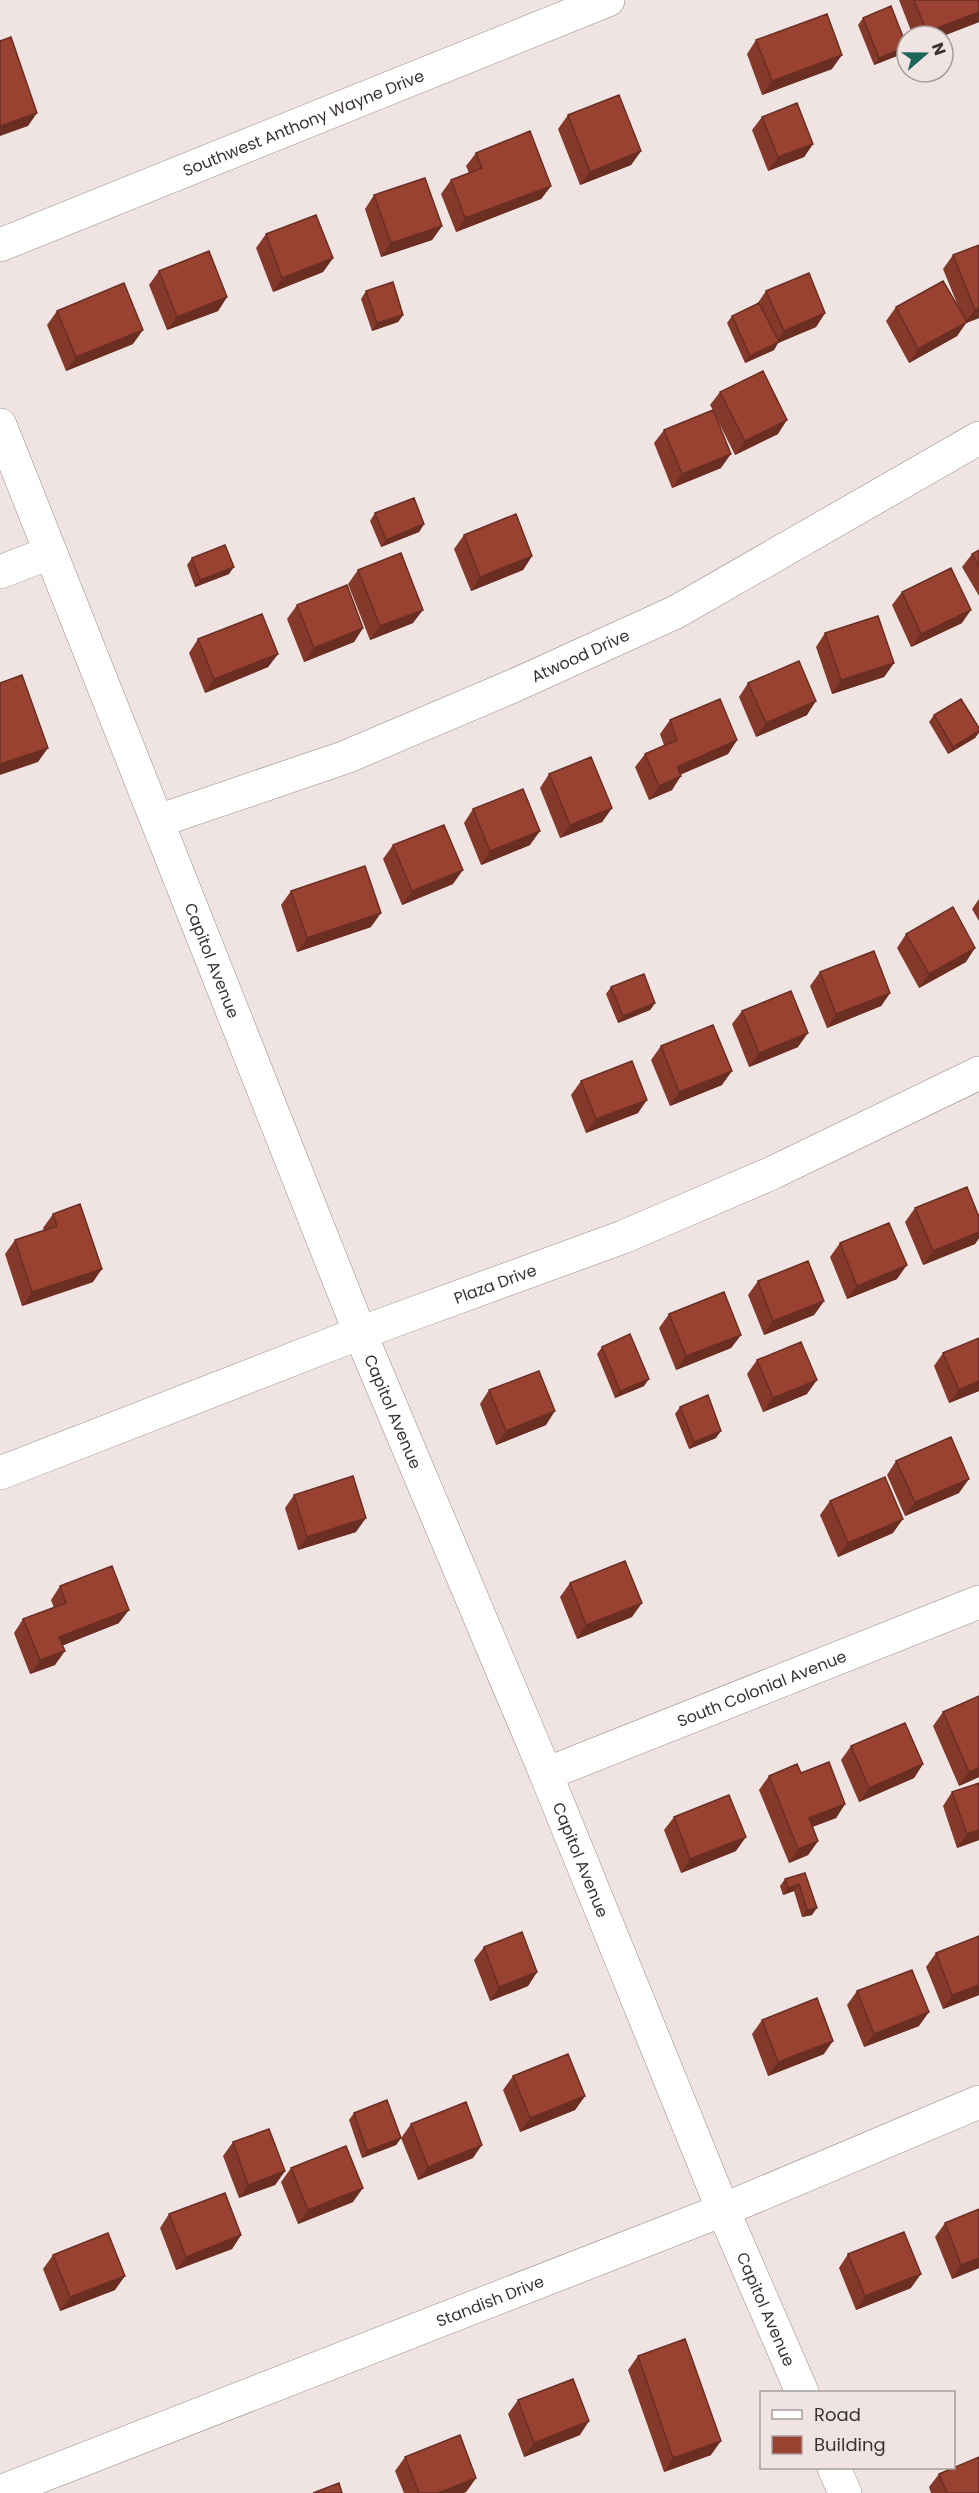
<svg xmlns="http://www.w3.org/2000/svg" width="979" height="2493" font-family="Poppins,sans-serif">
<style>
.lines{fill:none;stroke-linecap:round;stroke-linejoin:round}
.minor-casing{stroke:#968b88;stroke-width:34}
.minor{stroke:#fff;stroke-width:33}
.wall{fill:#84392b}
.shaded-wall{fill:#6b2e23}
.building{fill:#994232;stroke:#6b2e23;stroke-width:1.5}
.labels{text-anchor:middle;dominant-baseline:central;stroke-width:6;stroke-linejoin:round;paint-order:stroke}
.street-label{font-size:16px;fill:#393433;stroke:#f0e4e2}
</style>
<rect width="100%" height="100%" fill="#f0e4e2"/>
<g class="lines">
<defs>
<g id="minor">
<path id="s1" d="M 0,245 L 608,0"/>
<path id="s2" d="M 0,425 L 360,1333 L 546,1774 L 723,2210 L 802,2392"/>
<path d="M 0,572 L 49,553"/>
<path id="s3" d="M 158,821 L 346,757 L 513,686 L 676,612 L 979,438"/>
<path id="s4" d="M 0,1473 L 360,1333 L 623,1237 L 772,1173 L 979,1073"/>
<path id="s5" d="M 546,1774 L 979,1602"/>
<path d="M 834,2468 L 845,2493"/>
<path id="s6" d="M 0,2492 L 723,2210 L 979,2102"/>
</g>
</defs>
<use href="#minor" class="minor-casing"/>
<use href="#minor" class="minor"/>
</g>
<path class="wall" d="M 899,0 L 979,0 L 979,22 L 943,36 L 913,36 Z
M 863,18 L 907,47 L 902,54 L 874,65 L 858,25 Z
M 756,40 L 832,69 L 762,95 L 747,54 Z
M 568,115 L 641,151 L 631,165 L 580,185 L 558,129 Z
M 762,117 L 813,144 L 804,157 L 768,171 L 752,130 Z
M 476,153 L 551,186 L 541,199 L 456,232 L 441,194 L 451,180 L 469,173 L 466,166 Z
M 374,195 L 442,226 L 432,240 L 381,257 L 365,209 Z
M 266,234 L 333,258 L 323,272 L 273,292 L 256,248 Z
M 953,255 L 979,318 L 966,323 L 957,336 L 909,363 L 886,321 L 896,307 L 960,311 L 943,269 Z
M 159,271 L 227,297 L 218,311 L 167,330 L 149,285 Z
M 366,291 L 403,315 L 398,322 L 372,331 L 361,299 Z
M 766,291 L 825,313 L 816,327 L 778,343 L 774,350 L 745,363 L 727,323 L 732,316 L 757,304 Z
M 57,311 L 133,344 L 66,371 L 47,325 Z
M 720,392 L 778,434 L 735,455 L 715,415 L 721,468 L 672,488 L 654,443 L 664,430 L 713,410 L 710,405 Z
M 375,513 L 424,524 L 419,532 L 381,547 L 370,521 Z
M 464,535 L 532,556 L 523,570 L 471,591 L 454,549 Z
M 979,550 L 979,596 L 962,567 L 972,554 Z
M 192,558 L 229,574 L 195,587 L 187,565 Z
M 358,570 L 413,623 L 370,640 L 348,584 Z
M 902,592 L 962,623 L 911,647 L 892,605 Z
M 297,605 L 363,628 L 354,642 L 304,662 L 287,619 Z
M 825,633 L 894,663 L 884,677 L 832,694 L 816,647 Z
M 198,639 L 278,654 L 268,667 L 205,693 L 189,653 Z
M 748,683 L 807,715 L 756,737 L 739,697 Z
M 934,715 L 979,728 L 979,733 L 975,738 L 948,754 L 929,722 Z
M 670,720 L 737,740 L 728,754 L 680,775 L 672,790 L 649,800 L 635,767 L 645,754 L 664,745 L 660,734 Z
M 549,774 L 612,808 L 602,822 L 560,838 L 540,788 Z
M 473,809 L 530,845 L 481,865 L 464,823 Z
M 393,845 L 453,884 L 402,905 L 383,859 Z
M 291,891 L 371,927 L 297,952 L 281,905 Z
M 979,899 L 979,921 L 972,909 Z
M 906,934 L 966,962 L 919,988 L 897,948 Z
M 820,972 L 890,993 L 881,1006 L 827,1028 L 810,986 Z
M 611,987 L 655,1003 L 650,1010 L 618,1023 L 606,994 Z
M 742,1011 L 798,1047 L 749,1067 L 732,1024 Z
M 661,1046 L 722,1085 L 670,1106 L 651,1060 Z
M 581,1081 L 638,1113 L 586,1133 L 571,1095 Z
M 915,1208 L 979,1217 L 979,1238 L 975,1244 L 923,1265 L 905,1222 Z
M 53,1214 L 93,1282 L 22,1306 L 5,1254 L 15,1240 L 44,1231 L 43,1228 Z
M 840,1243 L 897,1279 L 847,1299 L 830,1257 Z
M 758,1281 L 824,1301 L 814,1315 L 764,1335 L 748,1295 Z
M 669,1314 L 741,1335 L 731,1348 L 676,1370 L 659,1328 Z
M 979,1338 L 979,1391 L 949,1403 L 934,1366 L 943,1353 Z
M 602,1347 L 644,1386 L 615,1398 L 597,1354 Z
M 757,1360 L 807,1394 L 763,1412 L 747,1374 Z
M 489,1390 L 546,1425 L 496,1445 L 480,1404 Z
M 680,1407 L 716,1438 L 689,1449 L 675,1414 Z
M 896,1461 L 959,1493 L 905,1516 L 887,1475 Z
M 294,1495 L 356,1532 L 298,1550 L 285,1508 Z
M 830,1501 L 893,1533 L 838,1557 L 820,1515 Z
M 570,1583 L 632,1617 L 577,1639 L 560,1597 Z
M 60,1586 L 119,1623 L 63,1645 L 55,1665 L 30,1674 L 14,1633 L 23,1619 L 54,1608 L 51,1600 Z
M 979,1696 L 979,1777 L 959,1786 L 933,1726 L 943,1712 Z
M 851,1746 L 923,1764 L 914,1778 L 859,1802 L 841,1760 Z
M 801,1773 L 845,1804 L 836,1818 L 812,1827 L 818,1841 L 808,1855 L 789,1863 L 759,1790 L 769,1776 Z
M 952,1792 L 979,1840 L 957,1848 L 943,1806 Z
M 674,1817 L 736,1851 L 681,1873 L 664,1830 Z
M 805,1873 L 812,1915 L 802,1917 L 794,1891 L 783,1895 L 780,1886 L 785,1879 Z
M 979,1936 L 979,1995 L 943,2009 L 926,1967 L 936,1953 Z
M 484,1947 L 537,1972 L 528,1986 L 490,2001 L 474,1960 Z
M 857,1991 L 919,2026 L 864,2047 L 847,2005 Z
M 762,2020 L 824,2054 L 768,2076 L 752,2034 Z
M 513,2076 L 585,2096 L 575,2110 L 520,2132 L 503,2090 Z
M 354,2113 L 401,2138 L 396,2145 L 362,2158 L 349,2120 Z
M 411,2124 L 473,2158 L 418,2180 L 401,2138 Z
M 233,2142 L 285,2171 L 275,2185 L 239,2198 L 223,2156 Z
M 291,2168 L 353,2202 L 298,2224 L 281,2182 Z
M 979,2209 L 979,2268 L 952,2279 L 935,2237 L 945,2223 Z
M 169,2214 L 241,2235 L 232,2249 L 176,2270 L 160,2228 Z
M 848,2254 L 911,2288 L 856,2310 L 839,2268 Z
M 53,2255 L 115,2290 L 60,2311 L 43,2269 Z
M 638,2356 L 711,2455 L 664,2472 L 628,2370 Z
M 518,2400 L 580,2435 L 524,2457 L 508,2414 Z
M 405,2457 L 476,2478 L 466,2492 L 463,2493 L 404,2493 L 395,2471 Z
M 939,2474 L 979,2493 L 931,2493 L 929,2487 Z"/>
<path class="shaded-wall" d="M 979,12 L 979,22 L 943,36 L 924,36 L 927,32 Z
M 907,47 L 902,54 L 874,65 L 879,58 Z
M 842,55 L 832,69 L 762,95 L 772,81 Z
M 37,113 L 28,126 L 0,136 L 0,126 Z
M 813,144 L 804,157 L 768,171 L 778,157 Z
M 641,151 L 631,165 L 580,185 L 590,172 Z
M 551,186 L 541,199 L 456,232 L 465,218 Z
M 442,226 L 432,240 L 381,257 L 391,243 Z
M 333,258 L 323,272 L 273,292 L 282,278 Z
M 227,297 L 218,311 L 167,330 L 177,317 Z
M 979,308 L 979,318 L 966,323 L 957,336 L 909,363 L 918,349 L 966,322 L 975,310 Z
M 825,313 L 816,327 L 778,343 L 774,350 L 745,363 L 750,356 L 774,345 L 784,331 Z
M 403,315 L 398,322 L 372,331 L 377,323 Z
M 143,330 L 133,344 L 66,371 L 76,357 Z
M 787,420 L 778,434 L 735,455 L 745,441 Z
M 731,454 L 721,468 L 672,488 L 682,474 Z
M 424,524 L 419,532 L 381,547 L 386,540 Z
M 532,556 L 523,570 L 471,591 L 480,577 Z
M 234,567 L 229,574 L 195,587 L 200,580 Z
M 423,610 L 413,623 L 370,640 L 380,626 Z
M 971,610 L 962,623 L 911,647 L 921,634 Z
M 363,628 L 354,642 L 304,662 L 314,648 Z
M 278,654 L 268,667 L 205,693 L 214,679 Z
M 894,663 L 884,677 L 832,694 L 841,680 Z
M 816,701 L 807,715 L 756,737 L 766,723 Z
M 979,731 L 975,738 L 948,754 L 953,747 Z
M 737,740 L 728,754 L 667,780 L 677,767 Z
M 48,748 L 38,762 L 0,775 L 0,764 Z
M 681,776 L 672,790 L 649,800 L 659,786 Z
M 612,808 L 602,822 L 560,838 L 570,825 Z
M 540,831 L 530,845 L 481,865 L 490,851 Z
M 463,870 L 453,884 L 402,905 L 412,891 Z
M 381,913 L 371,927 L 297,952 L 307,938 Z
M 975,948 L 966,962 L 919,988 L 929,974 Z
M 890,993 L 881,1006 L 827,1028 L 836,1014 Z
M 655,1003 L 650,1010 L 618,1023 L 623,1016 Z
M 808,1033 L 798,1047 L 749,1067 L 759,1053 Z
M 732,1071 L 722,1085 L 670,1106 L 679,1092 Z
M 647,1100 L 638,1113 L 586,1133 L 596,1119 Z
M 979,1232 L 979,1238 L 975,1244 L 923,1265 L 933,1251 Z
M 907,1265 L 897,1279 L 847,1299 L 857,1286 Z
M 102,1269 L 93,1282 L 22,1306 L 32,1292 Z
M 824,1301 L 814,1315 L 764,1335 L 773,1321 Z
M 741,1335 L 731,1348 L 676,1370 L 686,1356 Z
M 649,1379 L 644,1386 L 615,1398 L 620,1391 Z
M 817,1380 L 807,1394 L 763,1412 L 773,1398 Z
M 979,1381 L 979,1391 L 949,1403 L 959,1390 Z
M 555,1411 L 546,1425 L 496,1445 L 506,1431 Z
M 721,1431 L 716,1438 L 689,1449 L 694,1442 Z
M 969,1479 L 959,1493 L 905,1516 L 915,1502 Z
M 366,1518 L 356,1532 L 298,1550 L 307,1537 Z
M 903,1519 L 893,1533 L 838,1557 L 848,1543 Z
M 642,1603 L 632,1617 L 577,1639 L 586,1625 Z
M 129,1610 L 119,1623 L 49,1651 L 59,1637 Z
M 65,1651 L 55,1665 L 30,1674 L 40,1660 Z
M 923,1764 L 914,1778 L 859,1802 L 869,1788 Z
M 979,1768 L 979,1777 L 959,1786 L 969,1772 Z
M 845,1804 L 836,1818 L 799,1832 L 809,1818 Z
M 979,1830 L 979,1840 L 957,1848 L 967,1834 Z
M 746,1837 L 736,1851 L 681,1873 L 690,1859 Z
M 818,1841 L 808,1855 L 789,1863 L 798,1849 Z
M 799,1884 L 794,1891 L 783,1895 L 788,1888 Z
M 817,1908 L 812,1915 L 802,1917 L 807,1910 Z
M 537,1972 L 528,1986 L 490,2001 L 499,1987 Z
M 979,1985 L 979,1995 L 943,2009 L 952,1995 Z
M 929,2012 L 919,2026 L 864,2047 L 874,2034 Z
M 833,2041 L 824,2054 L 768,2076 L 778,2062 Z
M 585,2096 L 575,2110 L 520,2132 L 530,2118 Z
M 401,2138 L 396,2145 L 362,2158 L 367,2151 Z
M 482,2145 L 473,2158 L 418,2180 L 428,2167 Z
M 285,2171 L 275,2185 L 239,2198 L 248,2185 Z
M 363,2188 L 353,2202 L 298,2224 L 308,2210 Z
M 241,2235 L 232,2249 L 176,2270 L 186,2257 Z
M 979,2258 L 979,2268 L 952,2279 L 961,2265 Z
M 921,2274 L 911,2288 L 856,2310 L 865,2296 Z
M 125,2276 L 115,2290 L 60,2311 L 70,2297 Z
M 589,2421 L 580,2435 L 524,2457 L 534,2443 Z
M 721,2441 L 711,2455 L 664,2472 L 673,2458 Z
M 476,2478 L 466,2492 L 463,2493 L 438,2493 Z"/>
<path class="building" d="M 914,0 L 979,0 L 979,12 L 927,32 Z
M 891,6 L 907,47 L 879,58 L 863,18 Z
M 827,14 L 842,55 L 772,81 L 756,40 Z
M 11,37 L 37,113 L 0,126 L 0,41 Z
M 619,95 L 641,151 L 590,172 L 568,115 Z
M 797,103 L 813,144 L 778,157 L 762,117 Z
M 530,131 L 551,186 L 465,218 L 451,180 L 482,168 L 476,153 Z
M 425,178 L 442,226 L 391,243 L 374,195 Z
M 316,215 L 333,258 L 282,278 L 266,234 Z
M 979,245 L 979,308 L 975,310 L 953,255 Z
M 209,251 L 227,297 L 177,317 L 159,271 Z
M 809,273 L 825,313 L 784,331 L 766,291 Z
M 943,281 L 967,322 L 918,349 L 896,307 Z
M 393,282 L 403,315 L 377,323 L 366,291 Z
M 124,283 L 143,330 L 76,357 L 57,311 Z
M 759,303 L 779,342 L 750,356 L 732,316 Z
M 763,371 L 787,420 L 745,441 L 720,392 Z
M 713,410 L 731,454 L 682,474 L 664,430 Z
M 414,498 L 424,524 L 386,540 L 375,513 Z
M 516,514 L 532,556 L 480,577 L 464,535 Z
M 225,545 L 234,567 L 200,580 L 192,558 Z
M 979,550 L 979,566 L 972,554 Z
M 401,553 L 423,610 L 380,626 L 358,570 Z
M 951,568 L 971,610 L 921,634 L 902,592 Z
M 347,585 L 363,628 L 314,648 L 297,605 Z
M 262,614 L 278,654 L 214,679 L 198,639 Z
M 878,616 L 894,663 L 841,680 L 825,633 Z
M 799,661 L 816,701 L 766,723 L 748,683 Z
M 22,675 L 48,748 L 0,764 L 0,683 Z
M 720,699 L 737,740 L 677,767 L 681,776 L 659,786 L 645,754 L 677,740 L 670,720 Z
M 961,699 L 979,728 L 979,731 L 953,747 L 934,715 Z
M 591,757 L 612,808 L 570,825 L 549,774 Z
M 523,789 L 540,831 L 490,851 L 473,809 Z
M 444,825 L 463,870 L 412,891 L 393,845 Z
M 365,866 L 381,913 L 307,938 L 291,891 Z
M 953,907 L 975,948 L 929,974 L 906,934 Z
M 874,951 L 890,993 L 836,1014 L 820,972 Z
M 644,974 L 655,1003 L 623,1016 L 611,987 Z
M 791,991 L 808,1033 L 759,1053 L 742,1011 Z
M 713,1025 L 732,1071 L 679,1092 L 661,1046 Z
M 632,1061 L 647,1100 L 596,1119 L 581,1081 Z
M 967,1187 L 979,1217 L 979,1232 L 933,1251 L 915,1208 Z
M 80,1204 L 102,1269 L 32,1292 L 15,1240 L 57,1226 L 53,1214 Z
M 889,1223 L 907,1265 L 857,1286 L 840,1243 Z
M 808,1261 L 824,1301 L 773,1321 L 758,1281 Z
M 724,1292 L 741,1335 L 686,1356 L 669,1314 Z
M 630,1334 L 649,1379 L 620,1391 L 602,1347 Z
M 979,1338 L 979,1381 L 959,1390 L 943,1353 Z
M 801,1342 L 817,1380 L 773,1398 L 757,1360 Z
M 539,1371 L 555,1411 L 506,1431 L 489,1390 Z
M 708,1395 L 721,1431 L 694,1442 L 680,1407 Z
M 951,1437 L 969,1479 L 915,1502 L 896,1461 Z
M 353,1476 L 366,1518 L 307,1537 L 294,1495 Z
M 885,1477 L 903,1519 L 848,1543 L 830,1501 Z
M 625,1561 L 642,1603 L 586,1625 L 570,1583 Z
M 112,1566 L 129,1610 L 59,1637 L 65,1651 L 40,1660 L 23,1619 L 66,1603 L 60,1586 Z
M 979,1696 L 979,1768 L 969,1772 L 943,1712 Z
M 905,1723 L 923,1764 L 869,1788 L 851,1746 Z
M 829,1762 L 845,1804 L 809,1818 L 818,1841 L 798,1849 L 769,1776 L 797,1764 L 801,1773 Z
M 979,1783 L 979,1830 L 967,1834 L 952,1792 Z
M 729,1795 L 746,1837 L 690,1859 L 674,1817 Z
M 805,1873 L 817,1908 L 807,1910 L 799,1884 L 788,1888 L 785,1879 Z
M 522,1932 L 537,1972 L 499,1987 L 484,1947 Z
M 979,1936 L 979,1985 L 952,1995 L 936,1953 Z
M 912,1970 L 929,2012 L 874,2034 L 857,1991 Z
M 817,1998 L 833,2041 L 778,2062 L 762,2020 Z
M 568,2054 L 585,2096 L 530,2118 L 513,2076 Z
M 387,2100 L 401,2138 L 367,2151 L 354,2113 Z
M 466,2102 L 482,2145 L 428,2167 L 411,2124 Z
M 269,2129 L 285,2171 L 248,2185 L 233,2142 Z
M 346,2146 L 363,2188 L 308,2210 L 291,2168 Z
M 225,2193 L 241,2235 L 186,2257 L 169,2214 Z
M 979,2209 L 979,2258 L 961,2265 L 945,2223 Z
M 904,2232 L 921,2274 L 865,2296 L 848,2254 Z
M 108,2233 L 125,2276 L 70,2297 L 53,2255 Z
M 685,2339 L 721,2441 L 673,2458 L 638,2356 Z
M 573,2379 L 589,2421 L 534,2443 L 518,2400 Z
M 460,2435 L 476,2478 L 438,2493 L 419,2493 L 405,2457 Z
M 979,2457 L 979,2493 L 947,2493 L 939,2474 Z
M 339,2483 L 342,2493 L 313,2493 Z"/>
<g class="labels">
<g class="street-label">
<text stroke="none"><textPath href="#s1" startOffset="327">Southwest Anthony Wayne Drive</textPath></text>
<text stroke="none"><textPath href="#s3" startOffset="454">Atwood Drive</textPath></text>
<text stroke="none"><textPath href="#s2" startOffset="576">Capitol Avenue</textPath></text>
<text stroke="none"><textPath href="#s4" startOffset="530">Plaza Drive</textPath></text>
<text stroke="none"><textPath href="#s2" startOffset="1062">Capitol Avenue</textPath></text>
<text stroke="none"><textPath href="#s5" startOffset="232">South Colonial Avenue</textPath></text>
<text stroke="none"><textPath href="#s2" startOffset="1548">Capitol Avenue</textPath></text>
<text stroke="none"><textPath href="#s6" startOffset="526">Standish Drive</textPath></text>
<text stroke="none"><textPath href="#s2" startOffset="2034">Capitol Avenue</textPath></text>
</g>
</g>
<rect x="760" y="2391" width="195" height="78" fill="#f0e4e2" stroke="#a79e9c" stroke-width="1.5"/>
<rect x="772" y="2410" width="30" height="9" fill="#ffffff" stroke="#a79e9c" stroke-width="1.5"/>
<text x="814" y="2421" font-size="18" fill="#393433">Road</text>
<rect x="772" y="2436" width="30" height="18" fill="#994232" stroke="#a79e9c" stroke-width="1.5"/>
<text x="814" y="2451" font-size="18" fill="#393433">Building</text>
<g transform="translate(925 54) rotate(70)"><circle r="28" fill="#f0e4e2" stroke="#a79e9c" stroke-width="1.5"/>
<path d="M0-4.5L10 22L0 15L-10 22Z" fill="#1c655b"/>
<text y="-9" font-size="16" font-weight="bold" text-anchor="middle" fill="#393433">N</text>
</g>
</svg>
